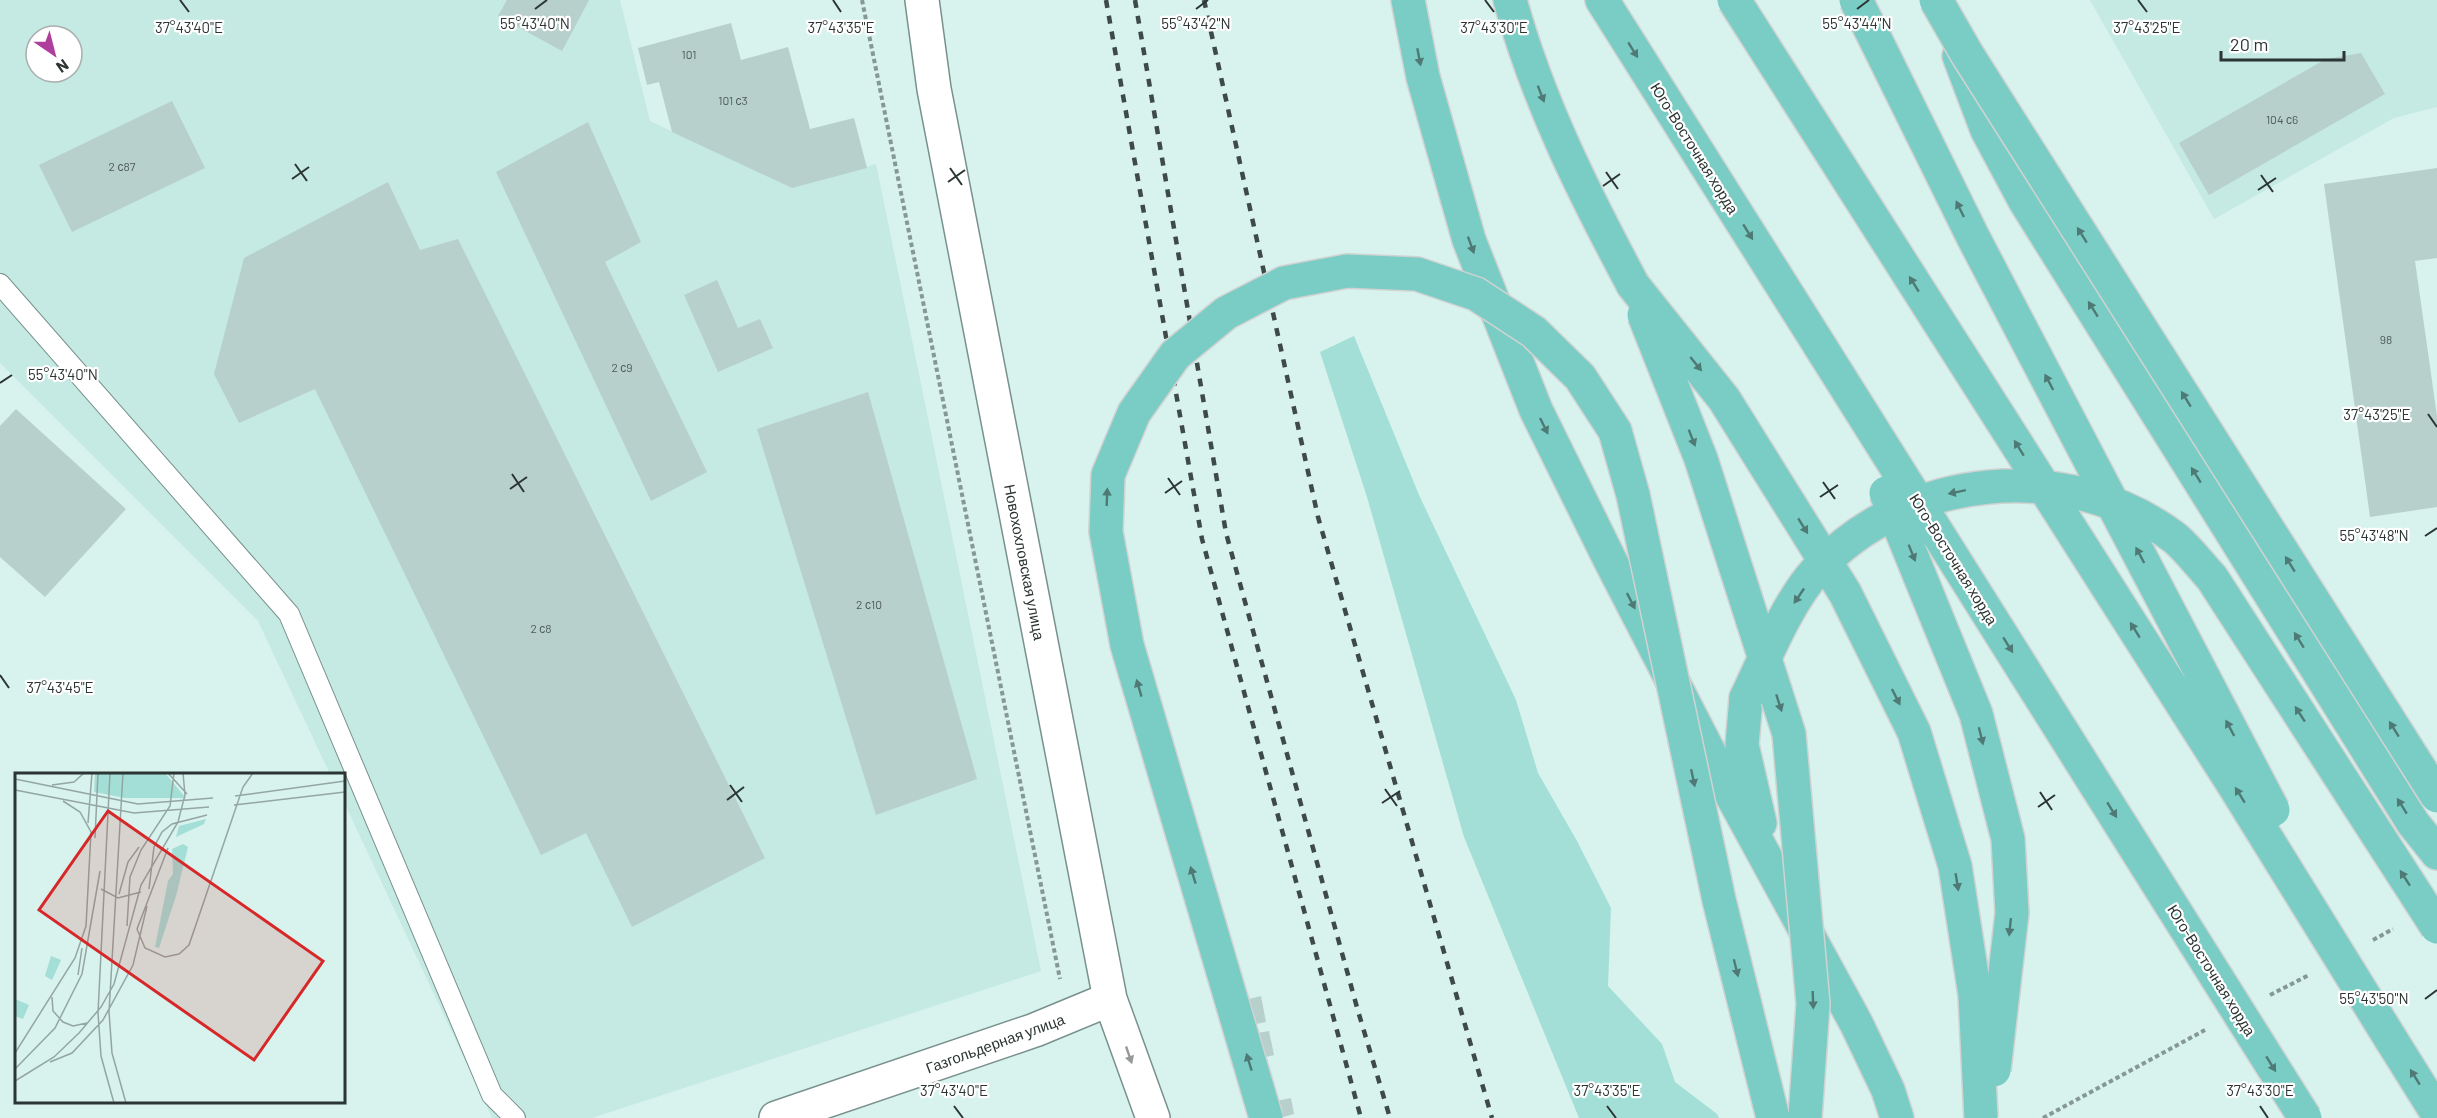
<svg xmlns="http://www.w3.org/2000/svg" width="2437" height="1118" font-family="Barlow,sans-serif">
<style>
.built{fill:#c5e9e3;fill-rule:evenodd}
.green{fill:#a3dfd6}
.building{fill:#b7d0cc}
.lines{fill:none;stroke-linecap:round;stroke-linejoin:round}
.service-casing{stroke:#79918d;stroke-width:22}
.tertiary-casing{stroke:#79918d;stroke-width:36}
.primary-casing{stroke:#d0d3d2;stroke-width:36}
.path{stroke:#869895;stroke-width:4;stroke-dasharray:4.5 3;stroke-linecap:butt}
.service{stroke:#fff;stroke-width:20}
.tertiary{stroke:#fff;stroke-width:33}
.primary{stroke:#7acdc5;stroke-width:33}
.rail{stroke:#3e4a47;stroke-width:4.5;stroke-dasharray:8 8;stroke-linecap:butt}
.primary-bridge-casing{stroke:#d0d3d2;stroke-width:36;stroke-linecap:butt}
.primary-bridge{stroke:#7acdc5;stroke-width:33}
.oneway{fill:#4f7975}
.oneway2{fill:#959a99}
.ticks{fill:none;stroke:#2b3533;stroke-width:2}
.labels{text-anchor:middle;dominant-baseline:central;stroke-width:4.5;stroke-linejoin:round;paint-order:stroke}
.number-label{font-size:12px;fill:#4e5c59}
.street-label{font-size:15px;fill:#2b3533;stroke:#fff}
.inset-road{fill:none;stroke:#93a6a3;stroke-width:1.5}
.view{fill:#d62828;fill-opacity:0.15;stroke:#d62828;stroke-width:3}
.inset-edge{fill:none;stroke:#2b3533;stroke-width:3}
.ticks-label{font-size:15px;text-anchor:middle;fill:#2b3533;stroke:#fff;stroke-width:4.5;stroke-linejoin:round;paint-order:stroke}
</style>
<rect width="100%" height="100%" fill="#d8f2ed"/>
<path class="built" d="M 0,0 L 620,0 L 650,121 L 792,188 L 876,164 L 1041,971 L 592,1118 L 492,1118 L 344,802 L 344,774 L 330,774 L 258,621 L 0,363 ZM 36,36 L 72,36 L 72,72 L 36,72 Z
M 2090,0 L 2437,0 L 2437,107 L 2394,118 L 2214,219 Z"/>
<path class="green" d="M 1354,336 L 1419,495 L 1516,700 L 1538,773 L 1577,841 L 1611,908 L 1608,986 L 1662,1044 L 1675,1082 L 1717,1114 L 1719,1118 L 1579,1118 L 1464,837 L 1367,497 L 1320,352 Z"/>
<path class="building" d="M 507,0 L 589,0 L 562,51 L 498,16 Z
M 731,23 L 741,60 L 788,47 L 810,129 L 854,118 L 867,168 L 792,188 L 672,132 L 659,82 L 647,85 L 638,48 Z
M 2361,53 L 2385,94 L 2209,195 L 2179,143 L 2326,59 Z
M 172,101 L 205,168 L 72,232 L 39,165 Z
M 588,122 L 641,242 L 605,262 L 707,472 L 651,501 L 496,172 Z
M 2437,168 L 2437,258 L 2415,261 L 2437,416 L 2437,507 L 2370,517 L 2324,184 Z
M 388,182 L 420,250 L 458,239 L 765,858 L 632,927 L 586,833 L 541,855 L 315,389 L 239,423 L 214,374 L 244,258 Z
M 717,280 L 738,328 L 760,319 L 773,348 L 718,372 L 684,295 Z
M 868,392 L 977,779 L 876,815 L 757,429 Z
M 16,409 L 126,509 L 45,597 L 0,557 L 0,426 Z
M 1261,996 L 1266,1022 L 1251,1025 L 1245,1000 Z
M 1269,1031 L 1274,1055 L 1258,1059 L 1252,1034 Z
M 1291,1098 L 1294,1114 L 1280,1118 L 1276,1101 Z"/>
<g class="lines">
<defs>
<path id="service" d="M 0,284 L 289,614 L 492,1095 L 515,1118"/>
<path id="tertiary" d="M 922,0 L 934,89 L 1110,999 L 1153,1118
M 776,1118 L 1035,1030 L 1110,999"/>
<path id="primary" d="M 1408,0 L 1423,77 L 1469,240 L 1536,410 L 1610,560 L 1725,783 L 1856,1023 L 1888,1090 L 1897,1118
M 1510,0 C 1538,102 1584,193 1633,285
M 1602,0 L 1820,346
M 1959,56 L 1987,130 L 2025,201 L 2413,823 L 2437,853
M 1746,698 L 1742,745 L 1760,823
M 2392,1041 L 2437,1113"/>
</defs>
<use href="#service" class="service-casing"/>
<use href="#tertiary" class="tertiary-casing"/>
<use href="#primary" class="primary-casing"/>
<path class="path" d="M 862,0 L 1060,979
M 2373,940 L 2393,929
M 2270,995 L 2309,975
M 2043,1118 L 2205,1030"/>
<use href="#service" class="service"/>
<use href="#tertiary" class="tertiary"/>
<use href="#primary" class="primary"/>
<path class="rail" d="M 1106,0 L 1202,539 L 1361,1118
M 1135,0 L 1226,533 L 1358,1011 L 1390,1118
M 1204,0 L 1318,517 L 1492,1118"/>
<defs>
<path id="primary-bridge" d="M 1734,0 L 2233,784 L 2392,1041
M 1856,0 L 1973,237 L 2273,810
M 1936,0 L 1967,54 L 2437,796
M 1633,285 L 1724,399 L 1845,593 L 1914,732 L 1955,866 L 1975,995 L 1981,1118
M 1644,315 L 1701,459 L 1789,734 L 1813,1004 L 1805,1118
M 1820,346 L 2305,1118
M 1886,493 L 1976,714 L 2008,839 L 2012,913 L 1994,1070
M 1746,698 C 1765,659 1787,603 1816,571 C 1906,472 2068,457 2175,538 C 2188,549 2200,565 2212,578 L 2437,927
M 1266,1118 L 1127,645 L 1106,532 L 1108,475 L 1134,413 L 1175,355 L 1226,313 L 1284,283 L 1347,271 L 1417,274 L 1476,294 L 1534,332 L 1580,377 L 1615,431 L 1633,495 L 1719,900 L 1773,1118"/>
</defs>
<use href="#primary-bridge" class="primary-bridge-casing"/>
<use href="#primary-bridge" class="primary-bridge"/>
</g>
<defs><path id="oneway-solid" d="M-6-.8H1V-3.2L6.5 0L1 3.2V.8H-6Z" transform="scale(1.5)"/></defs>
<g class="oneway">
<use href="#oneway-solid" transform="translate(1633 50) rotate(58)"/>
<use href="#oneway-solid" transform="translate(1419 57) rotate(79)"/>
<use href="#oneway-solid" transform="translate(1541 94) rotate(69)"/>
<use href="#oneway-solid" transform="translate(1960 209) rotate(-116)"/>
<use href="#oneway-solid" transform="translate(1748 232) rotate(58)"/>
<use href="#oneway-solid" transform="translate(2082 235) rotate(-122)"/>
<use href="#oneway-solid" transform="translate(1471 245) rotate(70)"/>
<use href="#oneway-solid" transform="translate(1914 284) rotate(-122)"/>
<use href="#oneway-solid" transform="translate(2093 309) rotate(-122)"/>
<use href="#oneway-solid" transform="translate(1696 364) rotate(51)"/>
<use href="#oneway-solid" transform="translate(2049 382) rotate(-118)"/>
<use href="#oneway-solid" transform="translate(2186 399) rotate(-122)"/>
<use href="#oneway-solid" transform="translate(1544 426) rotate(64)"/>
<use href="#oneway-solid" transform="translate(1692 438) rotate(69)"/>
<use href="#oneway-solid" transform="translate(2019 448) rotate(-122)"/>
<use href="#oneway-solid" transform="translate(2196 475) rotate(-122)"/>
<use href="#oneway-solid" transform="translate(1957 492) rotate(168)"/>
<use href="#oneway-solid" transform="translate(1107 497) rotate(-88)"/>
<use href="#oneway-solid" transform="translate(1803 526) rotate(58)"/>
<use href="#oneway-solid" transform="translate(1912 553) rotate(68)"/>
<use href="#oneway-solid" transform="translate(2140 555) rotate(-118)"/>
<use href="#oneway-solid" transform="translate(2290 564) rotate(-122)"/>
<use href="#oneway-solid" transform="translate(1799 596) rotate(124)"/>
<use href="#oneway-solid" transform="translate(1631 601) rotate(63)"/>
<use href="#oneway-solid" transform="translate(2135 630) rotate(-122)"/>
<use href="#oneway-solid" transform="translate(2299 640) rotate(-122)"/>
<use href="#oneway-solid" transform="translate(2008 645) rotate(58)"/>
<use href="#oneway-solid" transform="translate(1139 688) rotate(-106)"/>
<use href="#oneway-solid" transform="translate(1896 697) rotate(63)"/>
<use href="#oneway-solid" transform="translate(1779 703) rotate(72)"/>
<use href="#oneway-solid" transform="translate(2300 714) rotate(-123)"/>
<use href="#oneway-solid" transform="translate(2230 728) rotate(-118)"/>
<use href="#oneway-solid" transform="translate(2394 729) rotate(-122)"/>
<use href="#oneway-solid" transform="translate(1981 736) rotate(76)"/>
<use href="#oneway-solid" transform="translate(1693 778) rotate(78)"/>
<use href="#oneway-solid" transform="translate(2240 795) rotate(-122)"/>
<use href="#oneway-solid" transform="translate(2402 806) rotate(-122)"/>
<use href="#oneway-solid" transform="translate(2112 810) rotate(58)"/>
<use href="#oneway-solid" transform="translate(1193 875) rotate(-107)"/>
<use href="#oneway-solid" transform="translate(2405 878) rotate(-123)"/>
<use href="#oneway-solid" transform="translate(1957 882) rotate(81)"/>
<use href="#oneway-solid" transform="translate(2010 927) rotate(96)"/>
<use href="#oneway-solid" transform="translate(1736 968) rotate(76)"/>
<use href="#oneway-solid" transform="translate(1813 1000) rotate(88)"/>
<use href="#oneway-solid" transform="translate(1249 1062) rotate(-107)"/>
<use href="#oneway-solid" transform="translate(2271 1064) rotate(58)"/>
<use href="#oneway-solid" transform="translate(2415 1077) rotate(-122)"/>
</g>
<use class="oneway2" href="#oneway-solid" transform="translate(1129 1055) rotate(71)"/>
<path class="ticks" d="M 180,0 L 189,12M 833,0 L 841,12M 1485,0 L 1494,12M 2138,0 L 2147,12M 535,9 L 547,0M 1196,9 L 1208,0M 1857,9 L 1869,0M 295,164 L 307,181M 950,168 L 962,185M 1606,172 L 1618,189M 2261,175 L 2273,192M 292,179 L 309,167M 948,182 L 965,170M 1603,186 L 1620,174M 2258,190 L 2276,178M 0,383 L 12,375M 2428,414 L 2437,427M 512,474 L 524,492M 1168,478 L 1180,495M 1823,482 L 1835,499M 510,489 L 527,477M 1165,493 L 1182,481M 1820,497 L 1838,485M 2425,536 L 2437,528M 0,675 L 9,688M 730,785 L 742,802M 1385,789 L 1397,806M 2040,792 L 2052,810M 727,800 L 744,787M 1382,803 L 1400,791M 2038,807 L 2055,795M 2425,999 L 2437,990M 954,1106 L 963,1118M 1607,1106 L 1616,1118M 2260,1106 L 2268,1118"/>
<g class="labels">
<g class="number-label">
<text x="689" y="54">101</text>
<text x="733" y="100">101 с3</text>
<text x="2282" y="119">104 с6</text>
<text x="122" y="166">2 с87</text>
<text x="2386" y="339">98</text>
<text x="622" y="367">2 с9</text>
<text x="869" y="604">2 с10</text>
<text x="541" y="628">2 с8</text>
</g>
<g class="street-label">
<text transform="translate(1695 148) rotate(58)">Юго-Восточная хорда</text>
<text transform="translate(1954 559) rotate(58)">Юго-Восточная хорда</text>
<text transform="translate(1025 562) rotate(79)">Новохохловская улица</text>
<text transform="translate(2212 970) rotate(58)">Юго-Восточная хорда</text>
<text transform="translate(995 1043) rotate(-20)">Газгольдерная улица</text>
</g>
</g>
<g transform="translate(15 773)">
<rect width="330" height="330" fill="#d8f2ed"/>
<path d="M 80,0 L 150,0 L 171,25 L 110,25 L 79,19 ZM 191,46 L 189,51 L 161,64 L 164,53 ZM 168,71 L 173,74 L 161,123 L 144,175 L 140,174 L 153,108 L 158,101 L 157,76 ZM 36,183 L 46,187 L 37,207 L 30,203 ZM 0,226 L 14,232 L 8,246 L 0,243 Z" fill="#a3dfd6"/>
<path class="inset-road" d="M 95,0 L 83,240 L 86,283 L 99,330M 108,0 L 94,239 L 97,280 L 111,330M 153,0 L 172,21M 0,6 L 123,31 L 198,25M 37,12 L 59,9 L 69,0M 0,17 L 119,40 L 194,34M 220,23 L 330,8M 219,32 L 330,19M 73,50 L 77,0M 80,65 L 83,0M 153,75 L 122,156 L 130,175 L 150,184 L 164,181 L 174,172 L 228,14 L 238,0M 86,116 L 103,125 L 126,119M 134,116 L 139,74 L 147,59 L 157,51 L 192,42M 104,121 L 113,89 L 124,74M 112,153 L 115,104 L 126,77 L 155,33 L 159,0M 63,202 L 67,175M 37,224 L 38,238 L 48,249 L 58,253 L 72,250M 0,280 L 60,185 L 71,153 L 76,59 L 65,39 L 48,28M 35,289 L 57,280 L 88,247 L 118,192 L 132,133M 0,296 L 40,255 L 67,201 L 85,98M 0,308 L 39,284 L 64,260 L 86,234 L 99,211 L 126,112 L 163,49 L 170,22 L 168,0"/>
<path class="view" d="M 93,38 L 308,188 L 239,287 L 24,137 Z"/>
<rect width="330" height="330" class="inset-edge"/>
</g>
<g class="ticks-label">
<text x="535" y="29">55°43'40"N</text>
<text x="1196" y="29">55°43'42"N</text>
<text x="1857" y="29">55°43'44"N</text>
<text x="189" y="33">37°43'40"E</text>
<text x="841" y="33">37°43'35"E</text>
<text x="1494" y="33">37°43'30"E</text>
<text x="2147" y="33">37°43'25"E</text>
<text x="63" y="380">55°43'40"N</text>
<text x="2377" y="420">37°43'25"E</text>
<text x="2374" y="541">55°43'48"N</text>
<text x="60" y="693">37°43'45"E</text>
<text x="2374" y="1004">55°43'50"N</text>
<text x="954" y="1096">37°43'40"E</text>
<text x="1607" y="1096">37°43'35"E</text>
<text x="2260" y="1096">37°43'30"E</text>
</g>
<g transform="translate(54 54) rotate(145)"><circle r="28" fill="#ffffff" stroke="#aaaead" stroke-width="1.5"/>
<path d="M0-4.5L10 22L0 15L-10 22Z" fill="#af3f9d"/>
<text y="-9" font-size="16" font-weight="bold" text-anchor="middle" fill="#2b3533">N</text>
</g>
<path d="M2221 51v9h123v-9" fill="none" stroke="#2b3533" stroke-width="3"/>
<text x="2230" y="51" font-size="18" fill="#2b3533" stroke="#ffffff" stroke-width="4.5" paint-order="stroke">20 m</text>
</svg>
